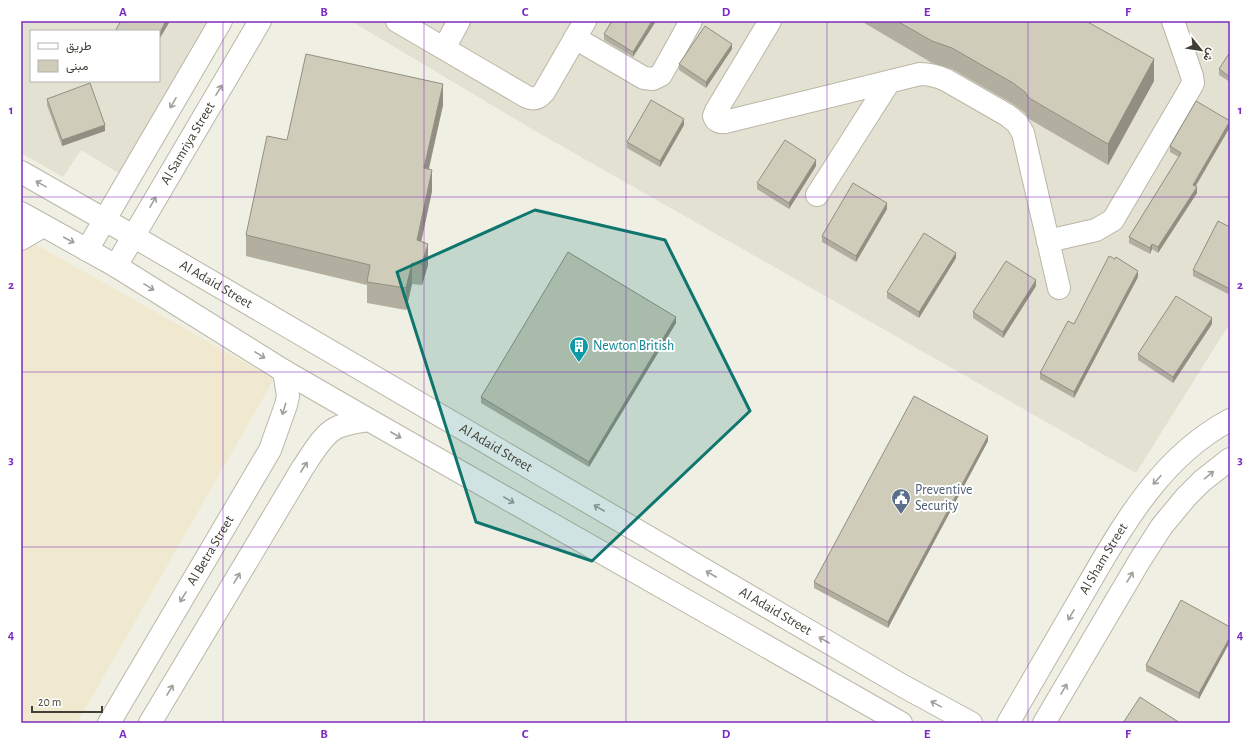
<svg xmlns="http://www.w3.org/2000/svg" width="1251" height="744" font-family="'Alegreya Sans',Vazirmatn,sans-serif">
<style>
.residential{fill:#e3e1d2;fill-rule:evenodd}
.commercial{fill:#f0e9d0}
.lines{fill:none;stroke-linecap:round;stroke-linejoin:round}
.minor-casing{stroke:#bab7a7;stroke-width:24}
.minor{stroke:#fff;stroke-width:22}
.wall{fill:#b3afa0}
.shaded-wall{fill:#928f82}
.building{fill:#d0ccba;stroke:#928f82}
.oneway{stroke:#a09f9a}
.marked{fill:#0f766e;fill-opacity:0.2;stroke:#0f766e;stroke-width:3;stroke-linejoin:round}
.grid{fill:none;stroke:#7b2cbf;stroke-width:1;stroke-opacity:0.55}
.labels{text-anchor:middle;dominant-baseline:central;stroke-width:4;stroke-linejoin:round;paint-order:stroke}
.street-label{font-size:14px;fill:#413f34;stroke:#fff}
.culture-label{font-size:14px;fill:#0d838f;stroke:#fff;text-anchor:start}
.service-label{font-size:14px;fill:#4e5e75;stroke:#fff;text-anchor:start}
.neatline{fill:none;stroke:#7b2cbf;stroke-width:1.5}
.grid-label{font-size:13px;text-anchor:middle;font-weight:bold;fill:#7b2cbf}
</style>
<rect width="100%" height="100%" fill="#f0efe4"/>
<path class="residential" d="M 21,21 L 208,21 L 122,175 L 81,150 L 63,177 L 21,153 ZM 31,31 L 159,31 L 159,81 L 31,81 Z
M 351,21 L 1230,21 L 1230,323 L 1136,473 L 537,132 Z"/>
<path class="commercial" d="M 21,236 L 274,379 L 77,723 L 21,723 Z"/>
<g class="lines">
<defs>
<g id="minor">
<path d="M 397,21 L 527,97 C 534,100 539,98 544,92 L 585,21"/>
<path d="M 770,21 L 716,111 L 714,116 L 716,120 L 720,122 L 725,122 L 920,74 C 930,74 937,76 946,80 L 1007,115 L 1017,123 L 1023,133 L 1059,288"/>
<path d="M 575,38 L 644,78 L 653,79 L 661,75 L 691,21"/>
<path d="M 444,48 L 459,21"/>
<path id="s1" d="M 21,172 L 133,236 L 903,686 L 971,723"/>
<path d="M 817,195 L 889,82"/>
<path d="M 21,213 L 116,266 L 284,371 L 369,420 L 901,723"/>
<path d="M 21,239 L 43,226"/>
<path d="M 1048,241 L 1096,230 L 1113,220 L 1187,94 L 1193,83 L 1192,76 L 1173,21"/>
<path d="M 87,250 L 221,21"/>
<path id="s2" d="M 116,266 L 260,21"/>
<path id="s3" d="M 109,723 L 270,450 L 286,405 L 288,396 L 284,371"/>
<path d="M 150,723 L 302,469 C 311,456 322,435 336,428 C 346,423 358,422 369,420"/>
<path id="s4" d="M 1008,723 C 1032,682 1056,641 1080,599 C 1119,532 1158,458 1230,420"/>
<path d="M 1044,723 L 1140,560 L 1162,526 L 1186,497 L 1202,481 L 1230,459"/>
</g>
</defs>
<use href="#minor" class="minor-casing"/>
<use href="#minor" class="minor"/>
</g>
<path class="wall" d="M 612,21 L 656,21 L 633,57 L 604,40 L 604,34 Z
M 861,21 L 1086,21 L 1154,81 L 1108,165 L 1029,119 L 1025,113 L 1013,104 L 952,69 L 932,63 Z
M 732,49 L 706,88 L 679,70 L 679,64 Z
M 1230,52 L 1230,82 L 1219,75 L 1219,69 Z
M 47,99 L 105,131 L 62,146 L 47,105 Z
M 443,105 L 429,169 L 432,191 L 421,242 L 428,265 L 422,285 L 412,284 L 406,310 L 367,303 L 367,285 L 246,256 L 246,235 L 287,140 Z
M 1230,121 L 1230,127 L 1196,186 L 1197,193 L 1158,253 L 1152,249 L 1150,254 L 1129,243 L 1129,237 L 1179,157 L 1170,152 L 1170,146 Z
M 684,125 L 660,167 L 627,148 L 627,142 Z
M 816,166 L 789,209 L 757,189 L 757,183 Z
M 887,209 L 856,262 L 822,242 L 822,236 Z
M 1230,227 L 1230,295 L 1193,276 L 1193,270 Z
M 956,258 L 919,318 L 887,298 L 887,292 Z
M 1138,277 L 1074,398 L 1040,379 L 1040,373 L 1074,324 Z
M 1036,286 L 1003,338 L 973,318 L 973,312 Z
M 676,323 L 589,467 L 481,403 L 481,397 Z
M 1212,324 L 1173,383 L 1138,360 L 1138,354 Z
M 988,441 L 888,628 L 814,588 L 814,582 Z
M 1230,627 L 1199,699 L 1146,671 L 1146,665 Z"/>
<path class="shaded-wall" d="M 166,21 L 170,21 L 159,40 L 159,34 Z
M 652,21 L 656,21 L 633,57 L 633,52 Z
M 732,44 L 732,49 L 706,88 L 706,82 Z
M 1154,59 L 1154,81 L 1108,165 L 1108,144 Z
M 443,84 L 443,105 L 424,189 L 424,168 Z
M 684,119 L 684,125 L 660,167 L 660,161 Z
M 1230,121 L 1230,127 L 1193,190 L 1193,185 Z
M 105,125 L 105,131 L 62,146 L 62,140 Z
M 816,160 L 816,166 L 789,209 L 789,203 Z
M 432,170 L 432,191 L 417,261 L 417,240 Z
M 1197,187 L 1197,193 L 1158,253 L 1158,247 Z
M 887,203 L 887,209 L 856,262 L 856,256 Z
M 428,244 L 428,265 L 422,285 L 422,264 Z
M 1152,244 L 1152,249 L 1150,254 L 1150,248 Z
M 956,253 L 956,258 L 919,318 L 919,312 Z
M 412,263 L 412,284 L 406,310 L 406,288 Z
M 1138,271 L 1138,277 L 1074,398 L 1074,392 Z
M 1036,280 L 1036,286 L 1003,338 L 1003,332 Z
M 676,317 L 676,323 L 589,467 L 589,462 Z
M 1212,318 L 1212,324 L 1173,383 L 1173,377 Z
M 988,436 L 988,441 L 888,628 L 888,622 Z
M 1230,637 L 1230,642 L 1199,699 L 1199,693 Z"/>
<path class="building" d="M 121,21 L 166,21 L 159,34 L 159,31 L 115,31 Z
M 612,21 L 652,21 L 633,52 L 604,34 Z
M 897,21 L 1086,21 L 1154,59 L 1108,144 L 1029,98 L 1025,92 L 1013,83 L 952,48 L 932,41 Z
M 705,26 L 732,44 L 706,82 L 679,64 Z
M 1230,52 L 1230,77 L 1219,69 Z
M 306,54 L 443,84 L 424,168 L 432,170 L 417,240 L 428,244 L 422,264 L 412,263 L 406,288 L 367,282 L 370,265 L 246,235 L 267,136 L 287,140 Z
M 90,83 L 105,125 L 62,140 L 47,99 Z
M 651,100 L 684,119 L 660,161 L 627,142 Z
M 1196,101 L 1230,121 L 1193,185 L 1197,187 L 1158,247 L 1152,244 L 1150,248 L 1129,237 L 1181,153 L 1170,146 Z
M 785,140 L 816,160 L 789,203 L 757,183 Z
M 853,183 L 887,203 L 856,256 L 822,236 Z
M 1218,221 L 1230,227 L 1230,289 L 1193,270 Z
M 924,233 L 956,253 L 919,312 L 887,292 Z
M 568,252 L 676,317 L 589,462 L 481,397 Z
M 1109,256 L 1115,259 L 1116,257 L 1138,271 L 1074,392 L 1040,373 L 1068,321 L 1074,324 Z
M 1006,261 L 1036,280 L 1003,332 L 973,312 Z
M 1176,296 L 1212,318 L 1173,377 L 1138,354 Z
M 914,396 L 988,436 L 888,622 L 814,582 Z
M 1181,600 L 1230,627 L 1230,637 L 1199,693 L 1146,665 Z
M 1140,697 L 1180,723 L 1123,723 Z"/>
<defs><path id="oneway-shaft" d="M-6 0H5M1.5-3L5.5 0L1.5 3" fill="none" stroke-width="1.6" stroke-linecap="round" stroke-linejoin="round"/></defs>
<g class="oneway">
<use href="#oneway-shaft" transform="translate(219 90) rotate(-59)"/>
<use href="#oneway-shaft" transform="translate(173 103) rotate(120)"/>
<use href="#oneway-shaft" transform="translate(41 184) rotate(-151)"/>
<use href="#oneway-shaft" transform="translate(153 202) rotate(-60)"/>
<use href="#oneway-shaft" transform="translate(69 240) rotate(28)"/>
<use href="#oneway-shaft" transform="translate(149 287) rotate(32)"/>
<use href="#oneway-shaft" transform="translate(260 355) rotate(32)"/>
<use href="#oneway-shaft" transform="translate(284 409) rotate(107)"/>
<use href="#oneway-shaft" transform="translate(396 435) rotate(30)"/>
<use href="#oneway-shaft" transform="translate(304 467) rotate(-57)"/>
<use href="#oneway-shaft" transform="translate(1209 475) rotate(-39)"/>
<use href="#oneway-shaft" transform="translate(1157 480) rotate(132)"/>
<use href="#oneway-shaft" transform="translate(509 500) rotate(30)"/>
<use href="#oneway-shaft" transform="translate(599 508) rotate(-150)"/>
<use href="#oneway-shaft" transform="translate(711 574) rotate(-150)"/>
<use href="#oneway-shaft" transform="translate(1130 577) rotate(-59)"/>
<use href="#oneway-shaft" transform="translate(237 578) rotate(-59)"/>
<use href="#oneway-shaft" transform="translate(183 597) rotate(121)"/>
<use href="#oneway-shaft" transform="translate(1071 615) rotate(120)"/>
<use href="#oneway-shaft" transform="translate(824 640) rotate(-150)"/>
<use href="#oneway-shaft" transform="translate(1064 689) rotate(-60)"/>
<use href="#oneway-shaft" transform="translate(170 690) rotate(-59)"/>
<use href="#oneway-shaft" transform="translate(936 704) rotate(-151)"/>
</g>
<path class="marked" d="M 535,210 L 665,240 L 750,411 L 592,561 L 476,522 L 397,272 Z"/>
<path class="grid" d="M 223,21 L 223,723M 424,21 L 424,723M 626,21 L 626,723M 827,21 L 827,723M 1028,21 L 1028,723M 21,197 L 1230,197M 21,372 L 1230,372M 21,547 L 1230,547"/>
<defs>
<symbol id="building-pin" viewBox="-11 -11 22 30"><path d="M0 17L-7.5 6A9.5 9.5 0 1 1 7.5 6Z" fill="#0f9aa8" stroke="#fff"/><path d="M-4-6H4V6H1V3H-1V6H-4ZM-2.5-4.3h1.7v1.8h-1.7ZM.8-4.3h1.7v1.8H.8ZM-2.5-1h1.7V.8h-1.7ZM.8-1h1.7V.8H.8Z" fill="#fff"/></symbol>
<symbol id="civic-pin" viewBox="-11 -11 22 30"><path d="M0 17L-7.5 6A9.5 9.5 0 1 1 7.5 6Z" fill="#5c6f8a" stroke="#fff"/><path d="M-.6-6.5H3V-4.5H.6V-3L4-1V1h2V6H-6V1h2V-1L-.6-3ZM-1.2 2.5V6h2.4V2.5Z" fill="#fff"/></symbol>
</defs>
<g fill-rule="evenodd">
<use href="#building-pin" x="568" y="335" width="22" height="30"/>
<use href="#civic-pin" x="890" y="487" width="22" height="30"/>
</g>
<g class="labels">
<g class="street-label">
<text stroke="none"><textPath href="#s2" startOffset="142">Al Samriya Street</textPath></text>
<text stroke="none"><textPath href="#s1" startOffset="225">Al Adaid Street</textPath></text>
<text stroke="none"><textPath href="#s1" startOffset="549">Al Adaid Street</textPath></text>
<text stroke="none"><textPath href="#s3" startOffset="200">Al Betra Street</textPath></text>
<text stroke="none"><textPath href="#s4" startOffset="190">Al Sham Street</textPath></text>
<text stroke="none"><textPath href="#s1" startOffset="873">Al Adaid Street</textPath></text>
</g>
<g class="culture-label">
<text x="593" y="346">Newton British</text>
</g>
<g class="service-label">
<text x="915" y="490">Preventive<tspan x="915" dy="16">Security</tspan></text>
</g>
</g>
<rect width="1251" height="744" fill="none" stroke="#ffffff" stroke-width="44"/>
<rect x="30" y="30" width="130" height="52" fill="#ffffff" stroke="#b3b2ae"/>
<rect x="38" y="43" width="20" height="6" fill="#ffffff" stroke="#b3b2ae"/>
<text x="66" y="50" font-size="12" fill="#413f34">طريق</text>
<rect x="38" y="60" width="20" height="12" fill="#d0ccba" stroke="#b3b2ae"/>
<text x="66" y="70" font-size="12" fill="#413f34">مبنى</text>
<g transform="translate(1201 50) rotate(120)" stroke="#ffffff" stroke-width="3" paint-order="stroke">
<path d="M0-3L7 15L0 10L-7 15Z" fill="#413f34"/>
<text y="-6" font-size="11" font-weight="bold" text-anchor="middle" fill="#413f34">ش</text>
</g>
<path d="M32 706v6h70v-6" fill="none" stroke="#413f34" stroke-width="2"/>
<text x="38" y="706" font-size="12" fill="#413f34" stroke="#ffffff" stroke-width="3" paint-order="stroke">20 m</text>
<rect x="22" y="22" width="1207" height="700" class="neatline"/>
<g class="grid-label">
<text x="123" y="16">A</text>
<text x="324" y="16">B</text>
<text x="525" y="16">C</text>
<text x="726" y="16">D</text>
<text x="927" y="16">E</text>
<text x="1128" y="16">F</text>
<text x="11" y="114">1</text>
<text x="1240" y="114">1</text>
<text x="11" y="289">2</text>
<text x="1240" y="289">2</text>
<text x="11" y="464">3</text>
<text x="1240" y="464">3</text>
<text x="11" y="639">4</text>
<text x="1240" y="639">4</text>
<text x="123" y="738">A</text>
<text x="324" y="738">B</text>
<text x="525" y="738">C</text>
<text x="726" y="738">D</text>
<text x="927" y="738">E</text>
<text x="1128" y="738">F</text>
</g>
</svg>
